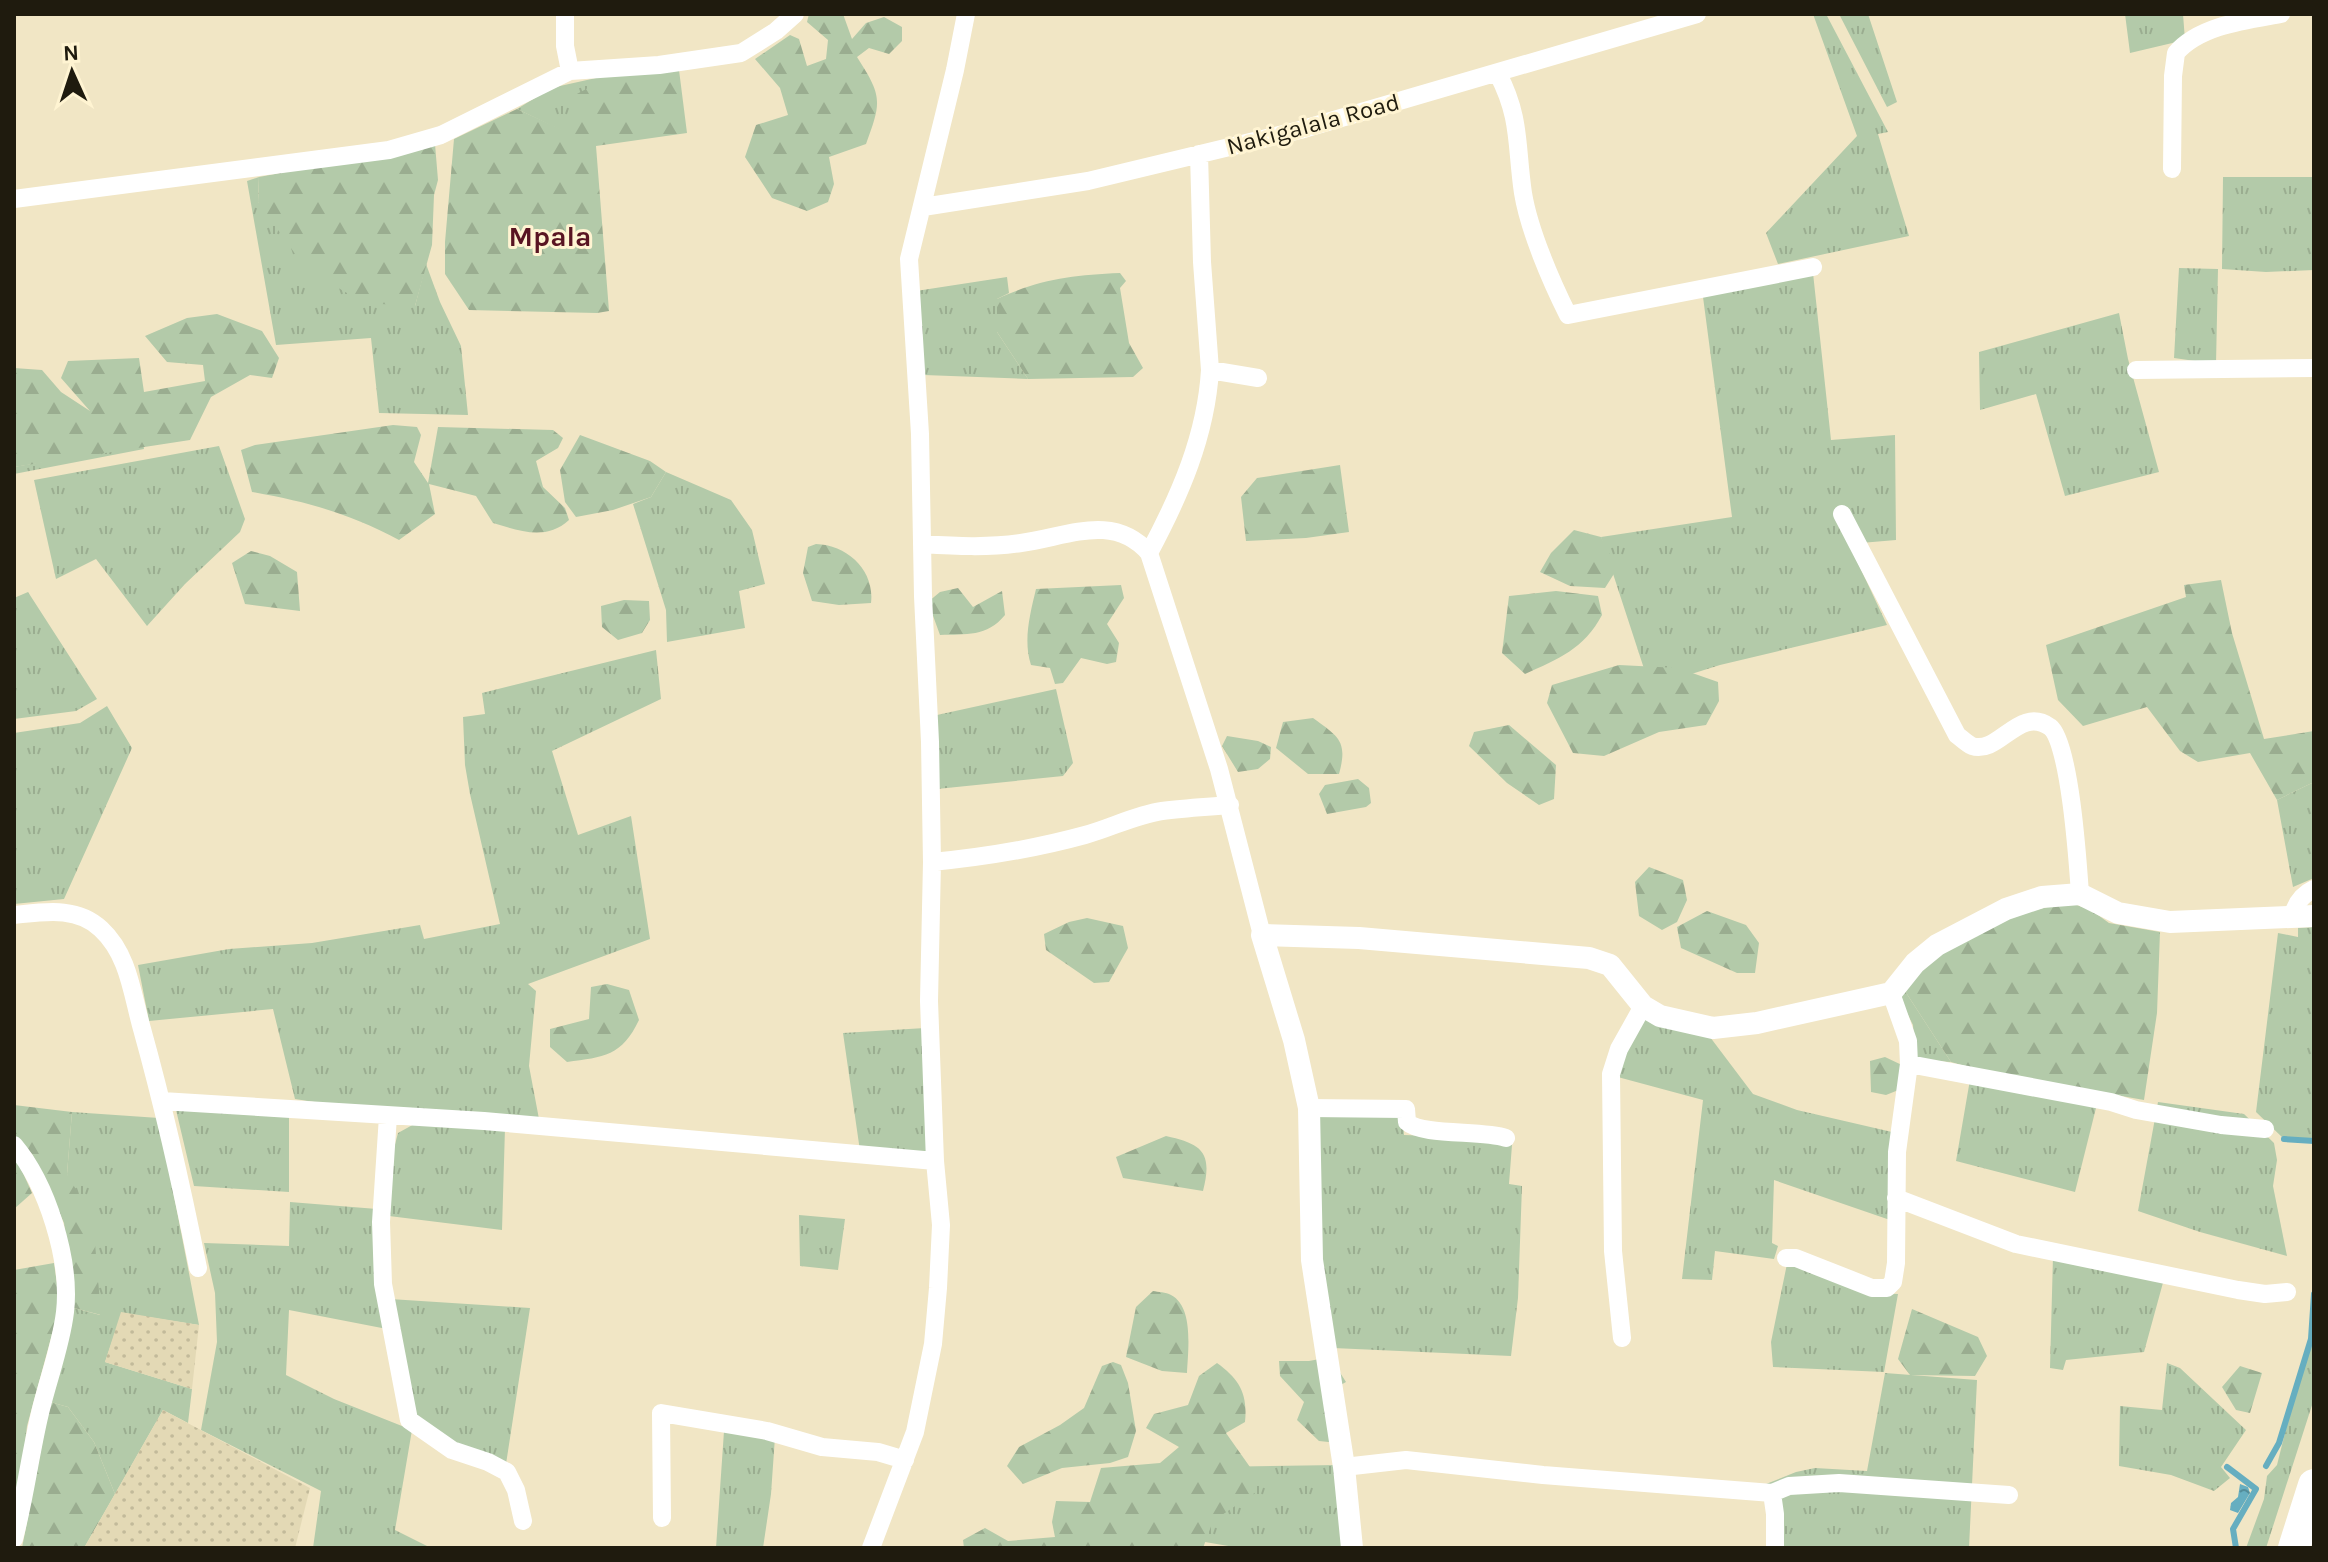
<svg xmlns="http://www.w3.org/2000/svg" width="2328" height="1562" font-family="Karla,sans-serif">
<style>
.grass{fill:url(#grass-tufts)}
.forest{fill:url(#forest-firs)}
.sand{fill:url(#sand-dots)}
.water{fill:url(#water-ripples)}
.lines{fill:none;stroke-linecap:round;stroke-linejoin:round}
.stream{stroke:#66aec0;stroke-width:6}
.minor{stroke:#fff;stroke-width:18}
.tertiary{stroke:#fff;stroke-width:22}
.motorway{stroke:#fff;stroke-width:32}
.labels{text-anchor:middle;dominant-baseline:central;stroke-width:6;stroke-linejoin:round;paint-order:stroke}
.street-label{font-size:24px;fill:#1f1b0e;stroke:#fff4d2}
.quarter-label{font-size:28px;font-weight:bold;fill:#591422;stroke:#fff4d2}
</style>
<defs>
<pattern id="grass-tufts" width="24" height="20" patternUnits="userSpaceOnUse" patternTransform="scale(2)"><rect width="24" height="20" fill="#b3caa9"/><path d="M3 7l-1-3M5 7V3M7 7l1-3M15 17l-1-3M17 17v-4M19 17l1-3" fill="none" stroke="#9aad90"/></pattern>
<pattern id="forest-firs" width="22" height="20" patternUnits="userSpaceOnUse" patternTransform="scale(2)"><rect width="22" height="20" fill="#b3caa9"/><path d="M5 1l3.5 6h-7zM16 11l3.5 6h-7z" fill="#9aad90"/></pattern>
<pattern id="sand-dots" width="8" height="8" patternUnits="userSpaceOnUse" patternTransform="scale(2)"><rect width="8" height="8" fill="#e3d9b5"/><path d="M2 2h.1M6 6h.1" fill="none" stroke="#c2ba9a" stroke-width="1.8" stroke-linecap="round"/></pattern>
<pattern id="water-ripples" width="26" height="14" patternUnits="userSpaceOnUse" patternTransform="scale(2)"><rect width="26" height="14" fill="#66aec0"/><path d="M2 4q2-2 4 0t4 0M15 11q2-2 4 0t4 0" fill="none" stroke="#538d9a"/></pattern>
</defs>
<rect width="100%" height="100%" fill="#f1e6c5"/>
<path class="grass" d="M 1813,14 L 1826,14 L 1888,132 L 1878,134 L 1909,236 L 1778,264 L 1766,233 L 1857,136 Z
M 1839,14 L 1868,14 L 1897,102 L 1887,107 Z
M 2125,14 L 2183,14 L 2185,40 L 2130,53 Z
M 614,74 L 567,133 L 517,109 L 551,88 Z
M 259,177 L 258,202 L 415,306 L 426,264 L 440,302 L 461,346 L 468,415 L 379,413 L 371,338 L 276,345 L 247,181 Z
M 2223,177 L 2314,177 L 2314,270 L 2266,272 L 2222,269 Z
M 2179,268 L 2218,269 L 2216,364 L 2174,358 Z
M 1813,273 L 1831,440 L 1895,435 L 1896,540 L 1849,544 L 1887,625 L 1720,665 L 1650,687 L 1601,537 L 1732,517 L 1703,297 Z
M 1007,277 L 1009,293 L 997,299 L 997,332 L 1028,379 L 924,375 L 916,291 Z
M 2119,313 L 2128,359 L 2159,472 L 2065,496 L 2036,394 L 1980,410 L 1979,352 Z
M 143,444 L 144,449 L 14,474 L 14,467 Z
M 219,446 L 245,519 L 240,532 L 185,584 L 147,626 L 96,559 L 56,579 L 34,480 Z
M 666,472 L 731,500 L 752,530 L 765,584 L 739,591 L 745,628 L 667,642 L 666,610 L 633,504 L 651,497 Z
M 28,592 L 97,699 L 76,711 L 14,719 L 14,598 Z
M 656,650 L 661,699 L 552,751 L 578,835 L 631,816 L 650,939 L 528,984 L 536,991 L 529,1066 L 539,1119 L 321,1103 L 295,1099 L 273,1009 L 149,1021 L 138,965 L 229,949 L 312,943 L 420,925 L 424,939 L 500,924 L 470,794 L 465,765 L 463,717 L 485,714 L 482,693 Z
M 1056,689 L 1073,763 L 1063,776 L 937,789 L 937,715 Z
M 107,706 L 132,748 L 64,899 L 14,904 L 14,733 L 80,723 Z
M 2314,782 L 2314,878 L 2293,887 L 2277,800 Z
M 2314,927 L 2314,1141 L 2284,1139 L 2256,1112 L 2278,933 L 2298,937 L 2298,928 Z
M 1903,988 L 1951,1062 L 1915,1060 L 1913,1025 L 1898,995 Z
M 1643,1019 L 1710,1037 L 1753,1094 L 1797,1110 L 1892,1132 L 1890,1220 L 1774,1180 L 1772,1243 L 1778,1246 L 1774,1259 L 1715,1251 L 1712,1280 L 1682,1279 L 1703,1100 L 1614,1076 Z
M 925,1028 L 928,1157 L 860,1151 L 843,1033 Z
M 1972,1068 L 2100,1092 L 2075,1192 L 1956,1161 Z
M 2158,1102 L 2244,1114 L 2274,1143 L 2277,1160 L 2273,1186 L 2287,1256 L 2200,1232 L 2138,1211 Z
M 176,1110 L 289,1117 L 289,1192 L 194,1186 Z
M 72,1112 L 159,1118 L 199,1325 L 122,1313 L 105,1362 L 192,1389 L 188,1423 L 163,1410 L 115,1494 L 94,1442 L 68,1407 L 50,1402 L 74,1308 L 100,1315 L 67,1174 Z
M 1318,1112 L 1403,1112 L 1404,1135 L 1493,1138 L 1512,1145 L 1509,1184 L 1522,1186 L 1518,1298 L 1511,1356 L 1333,1348 L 1318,1228 Z
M 416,1123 L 505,1128 L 502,1230 L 389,1216 L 393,1152 L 398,1133 Z
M 290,1202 L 377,1209 L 387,1329 L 289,1310 L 286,1375 L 334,1399 L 412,1430 L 395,1530 L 431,1548 L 313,1548 L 321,1491 L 201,1430 L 217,1342 L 215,1293 L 204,1243 L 289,1246 Z
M 799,1215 L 845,1219 L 838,1270 L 800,1266 Z
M 2053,1256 L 2164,1279 L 2144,1352 L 2066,1360 L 2063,1370 L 2050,1368 Z
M 1788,1259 L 1868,1293 L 1898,1294 L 1884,1372 L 1773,1367 L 1771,1342 Z
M 390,1299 L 530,1308 L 506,1464 L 443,1441 L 415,1418 Z
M 2314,1317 L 2314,1399 L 2266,1548 L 2246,1548 L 2264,1499 L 2267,1476 L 2277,1465 Z
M 2167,1363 L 2180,1368 L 2246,1430 L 2221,1467 L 2230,1478 L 2214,1491 L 2171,1475 L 2119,1466 L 2120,1406 L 2162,1410 Z
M 1885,1373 L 1977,1380 L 1969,1548 L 1780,1548 L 1761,1486 L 1796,1472 L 1815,1468 L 1867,1471 Z
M 724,1431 L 775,1437 L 771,1494 L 763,1548 L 716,1548 Z
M 1338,1465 L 1346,1548 L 1240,1548 L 1205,1542 L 1213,1467 Z"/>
<path class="forest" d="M 809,14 L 843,14 L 852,39 L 866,23 L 884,17 L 902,27 L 902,41 L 889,54 L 869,48 L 857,57 C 882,96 882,101 866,144 L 829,157 L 834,184 L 828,202 L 807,211 L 772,198 L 745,157 L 756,125 L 788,115 L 780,88 L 755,59 L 790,35 L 799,39 L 807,66 L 826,59 L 828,40 L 807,22 Z
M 679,70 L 687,133 L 596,146 L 609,311 L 597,313 L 469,310 L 445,274 L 445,242 L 454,139 L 517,109 L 567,132 L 575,95 L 614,74 Z
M 435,144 L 438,180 L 434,195 L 432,245 L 415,306 L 364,303 L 306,269 L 258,202 L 259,177 Z
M 1120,273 L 1126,281 L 1120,288 L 1129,343 L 1143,368 L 1133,377 L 1028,379 L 997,332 L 997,299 C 1040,279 1073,275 1120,273 Z
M 217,314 L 262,331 L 279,358 L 272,378 L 250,375 L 211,397 L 190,440 L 14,467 L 14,368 L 42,370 L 61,392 L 90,411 L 61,378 L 68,361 L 139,358 L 144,392 L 205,381 L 203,365 L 167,362 L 145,336 L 187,318 Z
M 393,425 L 417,427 L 421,435 L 414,462 L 428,483 L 438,427 L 553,430 L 563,438 L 558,448 L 536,461 L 543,487 L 565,508 L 569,520 C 546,541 520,531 493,523 L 476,496 L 429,484 L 435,514 L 399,540 C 349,513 307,502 252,492 L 241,450 L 255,445 Z
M 580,435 L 650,461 L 666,472 L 651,497 L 613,510 L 576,517 L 565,502 L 560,470 Z
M 1340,465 L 1349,532 L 1306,538 L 1246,541 L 1241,497 L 1257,478 Z
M 1574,530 L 1601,537 L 1617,569 L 1605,588 L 1570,586 L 1540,572 L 1551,553 Z
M 816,544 C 848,545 875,571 871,603 L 839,605 L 812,601 L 803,573 L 808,547 Z
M 251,551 L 270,556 L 297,572 L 300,611 L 245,604 L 232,563 Z
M 2221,580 L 2232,633 L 2264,739 L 2314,731 L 2314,782 L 2277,800 L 2250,753 L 2198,762 L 2180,751 L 2147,707 L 2083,726 L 2058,700 L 2046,645 L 2186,597 L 2184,585 Z
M 1121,585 L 1124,598 L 1107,624 L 1119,643 L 1116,662 L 1107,664 L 1081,658 L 1063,683 L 1055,684 L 1050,668 L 1031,665 C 1023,641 1030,614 1036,589 Z
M 958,588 L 973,607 L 1002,591 L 1005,615 C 987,637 966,634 940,635 L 928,602 L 940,592 Z
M 1556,591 L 1598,596 L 1602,615 C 1584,649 1558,659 1525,674 L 1502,653 L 1509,596 Z
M 624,600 L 649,601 L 650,620 L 642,633 L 618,640 L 602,627 L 601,606 Z
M 1619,665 L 1678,668 L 1718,682 L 1719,701 L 1706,725 L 1659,732 L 1604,756 L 1573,753 L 1547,703 L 1552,685 Z
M 1313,718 C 1339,737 1348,741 1339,774 L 1308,774 L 1276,748 L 1283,722 Z
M 1509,725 L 1556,765 L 1554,799 L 1539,805 L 1507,783 L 1469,746 L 1474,732 Z
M 1227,736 L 1258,741 L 1271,747 L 1270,759 L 1258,769 L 1238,772 L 1222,746 Z
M 1358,779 L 1369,788 L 1371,803 L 1366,807 L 1327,814 L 1319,794 L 1325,785 Z
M 1649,867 L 1683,880 L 1687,900 L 1677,922 L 1662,930 L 1639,916 L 1635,882 Z
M 2068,902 L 2091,910 L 2109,923 L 2160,932 L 2157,1013 L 2144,1100 L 1982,1071 L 1951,1062 L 1903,988 L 1947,947 L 2014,915 Z
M 1707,911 L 1746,925 L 1759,943 L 1755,973 L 1737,973 L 1681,948 L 1677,927 Z
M 1087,918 L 1123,926 L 1128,948 L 1109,982 L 1094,983 L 1046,950 L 1044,934 L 1069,922 Z
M 607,984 L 629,990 L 639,1020 C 622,1056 604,1057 567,1062 L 550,1047 L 550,1029 L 589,1019 L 591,987 Z
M 1885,1057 L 1904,1066 L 1901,1089 L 1886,1095 L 1871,1092 L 1870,1061 Z
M 14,1105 L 72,1112 L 67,1174 L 93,1219 L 101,1315 L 74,1308 L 64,1223 L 32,1154 L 14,1137 Z
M 1166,1136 C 1202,1144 1213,1152 1203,1191 L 1123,1178 L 1116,1157 Z
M 14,1153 L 32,1193 L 14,1209 Z
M 54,1263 L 60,1305 L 27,1426 L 20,1488 L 14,1506 L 14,1270 Z
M 1153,1291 C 1158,1292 1166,1292 1171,1295 C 1194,1307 1188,1350 1187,1373 L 1162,1371 L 1126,1357 L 1136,1307 Z
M 1912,1309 L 1978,1337 L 1987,1356 L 1975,1376 L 1910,1375 L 1898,1359 Z
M 1330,1357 L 1346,1382 L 1328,1392 L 1338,1443 L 1319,1441 L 1297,1420 L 1304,1402 L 1280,1376 L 1279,1361 L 1309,1361 Z
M 1113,1362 L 1121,1365 L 1128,1383 L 1136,1431 L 1128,1457 L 1110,1463 L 1062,1468 L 1023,1484 L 1007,1466 L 1019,1447 L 1060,1425 L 1084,1408 L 1102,1366 Z
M 1217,1363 C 1239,1379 1248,1393 1245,1422 L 1226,1433 L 1257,1477 L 1256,1492 L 1213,1521 L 1203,1548 L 964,1548 L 963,1540 L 985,1528 L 1008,1541 L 1055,1537 L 1052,1522 L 1056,1501 L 1090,1502 L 1101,1468 L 1160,1463 L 1179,1447 L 1146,1428 L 1154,1414 L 1188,1405 L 1199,1376 Z
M 2240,1366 L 2262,1373 L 2250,1413 L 2236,1410 L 2222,1387 Z
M 50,1402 L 68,1407 L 94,1442 L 115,1494 L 84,1548 L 22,1548 Z"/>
<path class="sand" d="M 121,1312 L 199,1325 L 192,1389 L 105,1362 Z
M 163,1410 L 310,1488 L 295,1548 L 84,1548 Z"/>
<path class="water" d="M 2240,1484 L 2248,1487 L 2250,1493 L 2238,1513 L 2230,1510 L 2231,1503 L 2238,1497 Z"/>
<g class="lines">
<path class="stream" d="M 2284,1139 L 2314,1141
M 2266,1466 L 2279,1443 L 2311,1339 L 2314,1294
M 2227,1467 L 2256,1489 L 2233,1529 L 2236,1548"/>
<path class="minor" d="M 565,14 L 565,46 L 570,71
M 1498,74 C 1521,118 1516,146 1523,193 C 1529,230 1551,281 1568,315 L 1813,267
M 1199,154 L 1202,262 L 1210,370
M 2172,169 L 2173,76 L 2176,53 C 2200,25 2248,20 2281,14
M 14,199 L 389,150 L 441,135 L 570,71 L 659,65 L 741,53 L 776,31 L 795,14
M 923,207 L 1088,181 L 1300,130 L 1697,14
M 2136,370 L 2314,368
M 1842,514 L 1957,735 C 1961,738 1967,744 1972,746 C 1999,755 2019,705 2050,727 C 2070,742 2078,865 2080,894
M 922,544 C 955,546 988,548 1021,543 C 1067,537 1113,512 1149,553 L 1219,769 L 1262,935
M 1149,553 C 1180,495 1206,436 1210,370 L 1258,378
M 932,862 C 984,857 1034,849 1085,835 C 1111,828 1135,815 1162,811 C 1184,808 1207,807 1230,805
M 14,915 C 44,912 77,906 101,929 C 129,955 132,994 142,1029 C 164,1108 182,1188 198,1268
M 2292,918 C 2295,904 2301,895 2314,889
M 1909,1064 L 2111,1102 L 2136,1110 L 2221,1125 L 2265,1129
M 162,1101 L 484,1121 L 935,1161
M 1309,1108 L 1406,1109 L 1407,1122 C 1422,1136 1482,1130 1506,1138
M 388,1116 L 381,1222 L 383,1284 L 409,1420 L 452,1450 L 488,1462 L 507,1472 L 516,1490 L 523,1521
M 14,1145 C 47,1184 71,1260 65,1312 C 61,1346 48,1379 40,1413 C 30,1455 25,1497 14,1539
M 1896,1198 L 2016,1244 L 2238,1290 L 2265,1294 L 2287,1292
M 1786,1258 L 1796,1258 L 1872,1288 L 1887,1288 L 1893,1282 L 1896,1263 L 1897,1152 L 1909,1064 L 1908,1041 L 1891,993
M 1622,1338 L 1613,1251 L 1611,1074 L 1619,1049 L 1643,1006
M 1344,1467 L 1406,1460 L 1543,1475 L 1772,1493 L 1775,1514 L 1775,1548
M 1772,1493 L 1789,1486 L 1839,1483 L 2009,1495
M 662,1518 L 661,1413 L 767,1431 L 822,1447 L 878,1452 L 905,1460
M 871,1548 L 915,1432 L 933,1344 L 938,1288 L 941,1225 L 935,1161 L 929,1001 L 932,862 L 930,742 L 923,596 L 920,434 L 909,259 L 955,70 L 966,14"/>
<path class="tertiary" d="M 1352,1548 L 1344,1467 L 1312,1260 L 1309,1108 L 1294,1040 L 1262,935 L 1359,938 L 1589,958 L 1610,965 L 1643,1006 L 1660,1016 L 1713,1028 L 1757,1023 L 1891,993 L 1915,963 L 1937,945 L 2006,909 L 2042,897 L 2080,894 L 2118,913 L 2170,922 L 2314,916"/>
<path class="motorway" d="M 2294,1548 L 2314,1485"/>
</g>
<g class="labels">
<g class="street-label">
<text transform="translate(1313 124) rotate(-15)">Nakigalala Road</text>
</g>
<g class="quarter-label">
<text x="550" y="236">Mpala</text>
</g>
</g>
<rect width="2328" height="1562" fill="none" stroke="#1f1b0e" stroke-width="32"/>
<g transform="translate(72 72) rotate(357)" stroke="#fff4d2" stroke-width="6" paint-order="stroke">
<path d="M0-6L14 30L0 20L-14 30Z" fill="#1f1b0e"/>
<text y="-12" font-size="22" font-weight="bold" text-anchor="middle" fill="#1f1b0e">N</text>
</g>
</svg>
